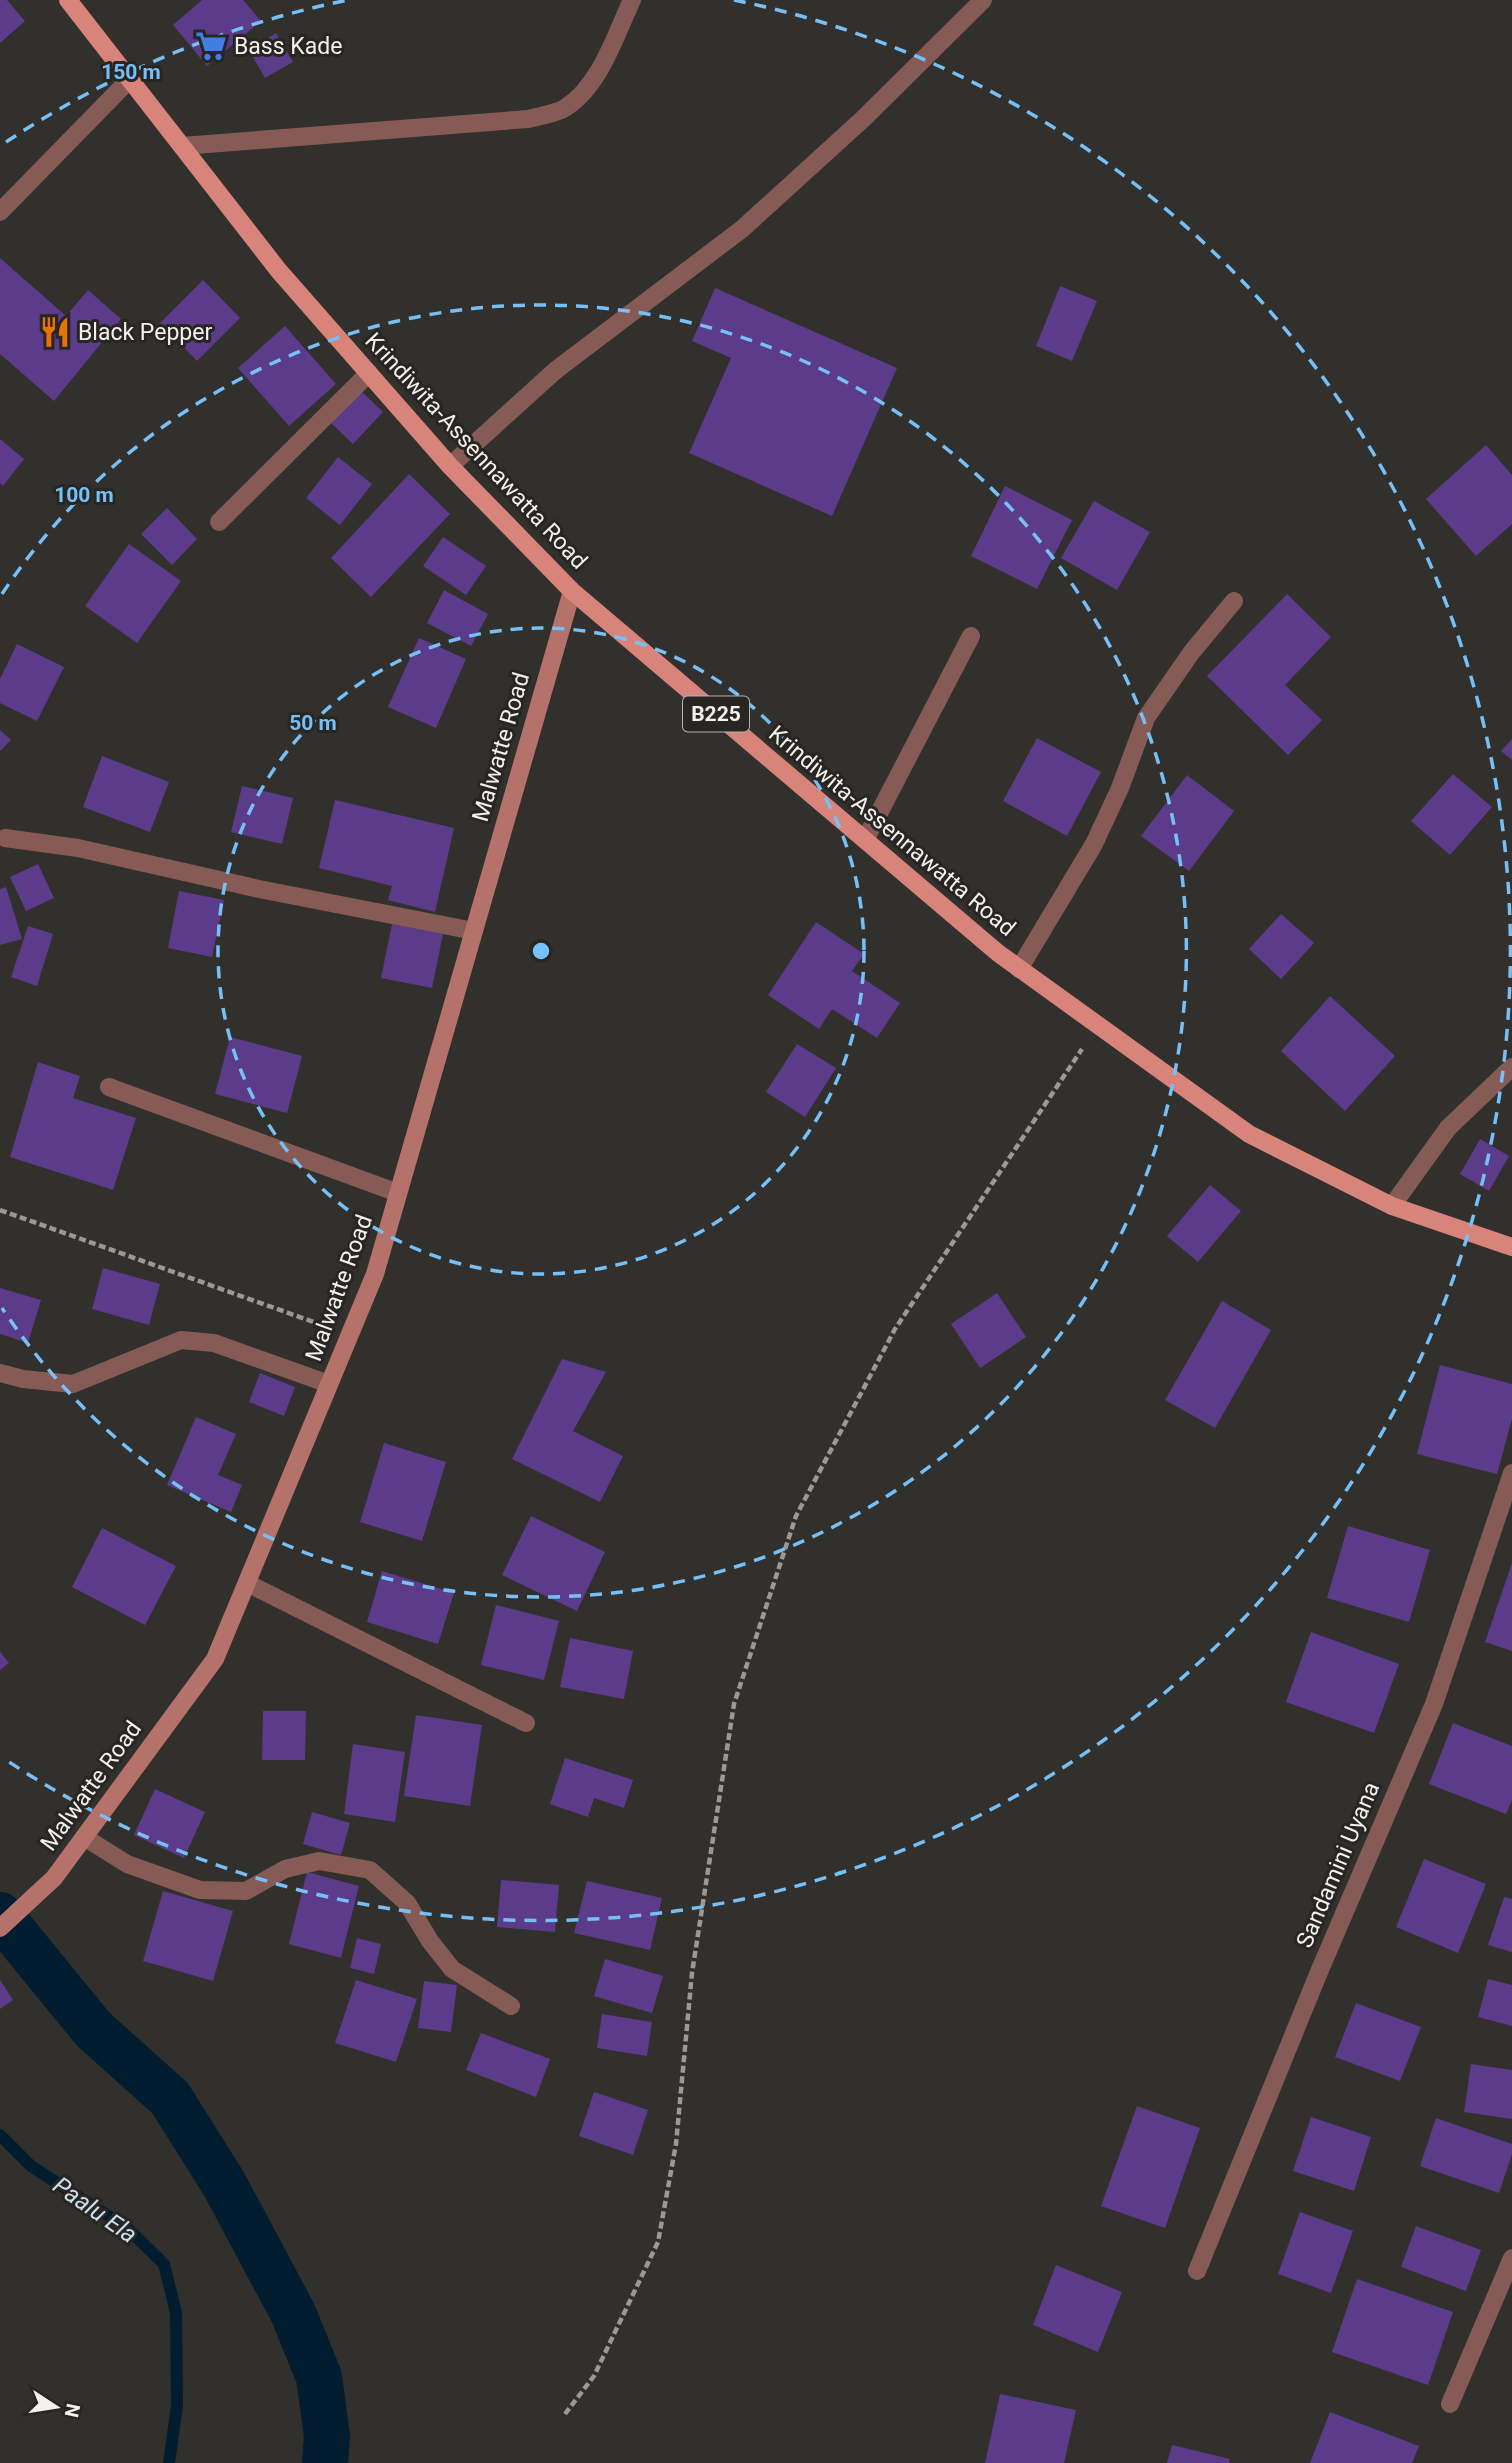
<svg xmlns="http://www.w3.org/2000/svg" width="1512" height="2463" font-family="Roboto,sans-serif">
<style>
.lines{fill:none;stroke-linecap:round;stroke-linejoin:round}
.stream{stroke:#021c30;stroke-width:12}
.canal{stroke:#021c30;stroke-width:46}
.building{fill:#5b3b8a}
.path{stroke:#9a9996;stroke-width:4.5;stroke-dasharray:7 3.5;stroke-linecap:butt}
.lane{stroke:#865b56;stroke-width:18}
.street{stroke:#865b56;stroke-width:18}
.secondary{stroke:#b5726b;stroke-width:18}
.primary{stroke:#d9847a;stroke-width:18}
.ring{fill:none;stroke:#77c0f7;stroke-width:3.5;stroke-dasharray:12 9}
.labels{text-anchor:middle;dominant-baseline:central;stroke-width:6;stroke-linejoin:round;paint-order:stroke}
.shield{fill:#282623;stroke:#b5b4b2;stroke-width:2}
.shield-label{font-size:21px;font-weight:bold;fill:#f2f1ef}
.poi-label{font-size:23px;fill:#f2f1ef;stroke:#282623;text-anchor:start}
.street-label{font-size:23px;fill:#f2f1ef;stroke:#282623}
.water-label{font-size:24px;font-style:italic;fill:#cde0f1;stroke:#282623}
.centre{fill:#77c0f7;stroke:#282623;stroke-width:3.5}
.ring-label{font-size:21px;text-anchor:middle;font-weight:bold;fill:#77c0f7;stroke:#282623;stroke-width:6;stroke-linejoin:round;paint-order:stroke}
</style>
<rect width="100%" height="100%" fill="#32302d"/>
<g class="lines">
<path class="stream" d="M 0,2135 L 31,2166 L 127,2228 L 164,2264 L 176,2313 L 177,2405 L 169,2463"/>
<path class="canal" d="M 0,1915 L 93,2029 L 170,2098 L 224,2184 L 293,2313 L 319,2377 L 327,2436 L 325,2463"/>
</g>
<path class="building" d="M 0,0 L 7,0 L 25,21 L 0,43 Z
M 202,0 L 243,0 L 261,21 L 207,66 L 173,25 Z
M 276,33 L 293,62 L 265,78 L 249,50 Z
M 0,258 L 66,316 L 88,290 L 121,319 L 54,401 L 0,354 Z
M 203,280 L 240,318 L 197,361 L 160,323 Z
M 1060,286 L 1097,301 L 1072,361 L 1036,346 Z
M 715,288 L 897,368 L 832,516 L 689,453 L 731,358 L 692,341 Z
M 285,326 L 336,384 L 289,426 L 238,368 Z
M 361,391 L 383,412 L 353,444 L 331,423 Z
M 0,439 L 24,459 L 3,486 L 0,483 Z
M 1486,445 L 1512,475 L 1512,524 L 1476,556 L 1426,499 Z
M 338,457 L 372,484 L 340,525 L 306,498 Z
M 409,474 L 450,514 L 371,597 L 331,558 Z
M 1005,486 L 1072,520 L 1037,589 L 971,556 Z
M 1094,501 L 1150,532 L 1117,590 L 1061,558 Z
M 167,508 L 197,539 L 172,565 L 141,534 Z
M 443,537 L 486,566 L 466,595 L 423,566 Z
M 129,544 L 181,581 L 137,643 L 85,606 Z
M 444,590 L 488,614 L 471,646 L 427,623 Z
M 1287,594 L 1331,637 L 1285,685 L 1322,720 L 1288,755 L 1207,676 Z
M 419,638 L 466,659 L 436,728 L 388,707 Z
M 17,644 L 64,667 L 37,721 L 0,703 L 0,679 Z
M 0,730 L 11,740 L 0,751 Z
M 1037,738 L 1101,772 L 1067,836 L 1003,801 Z
M 1512,739 L 1512,760 L 1501,751 Z
M 102,756 L 169,782 L 150,832 L 83,807 Z
M 1453,774 L 1492,807 L 1450,855 L 1411,821 Z
M 1187,775 L 1234,811 L 1189,871 L 1141,836 Z
M 242,786 L 293,798 L 282,844 L 231,832 Z
M 335,800 L 454,828 L 435,912 L 388,900 L 392,886 L 319,868 Z
M 38,864 L 54,898 L 26,911 L 10,877 Z
M 6,887 L 22,939 L 0,945 L 0,889 Z
M 179,891 L 224,900 L 212,957 L 168,948 Z
M 1281,914 L 1314,943 L 1281,979 L 1249,949 Z
M 816,922 L 864,954 L 852,971 L 900,1003 L 877,1038 L 832,1009 L 819,1029 L 768,995 Z
M 392,924 L 443,934 L 432,988 L 381,978 Z
M 28,926 L 53,934 L 37,986 L 11,977 Z
M 1330,996 L 1395,1056 L 1345,1111 L 1281,1051 Z
M 230,1037 L 302,1056 L 287,1113 L 215,1094 Z
M 797,1044 L 836,1068 L 805,1117 L 766,1092 Z
M 38,1062 L 80,1076 L 73,1098 L 136,1118 L 113,1190 L 10,1157 Z
M 1480,1139 L 1509,1156 L 1489,1191 L 1460,1174 Z
M 1210,1185 L 1241,1211 L 1198,1262 L 1167,1236 Z
M 103,1268 L 160,1284 L 149,1325 L 92,1309 Z
M 0,1288 L 41,1300 L 28,1343 L 0,1334 Z
M 997,1293 L 1026,1337 L 980,1368 L 951,1324 Z
M 1222,1301 L 1271,1330 L 1215,1428 L 1165,1400 Z
M 562,1359 L 606,1372 L 573,1431 L 623,1456 L 600,1502 L 512,1459 Z
M 1440,1365 L 1512,1384 L 1512,1419 L 1497,1474 L 1417,1454 Z
M 260,1373 L 295,1387 L 284,1416 L 249,1402 Z
M 196,1417 L 236,1434 L 218,1475 L 242,1485 L 231,1512 L 167,1485 Z
M 384,1443 L 446,1462 L 422,1541 L 360,1522 Z
M 531,1516 L 605,1552 L 577,1611 L 502,1575 Z
M 1348,1526 L 1430,1550 L 1409,1622 L 1327,1598 Z
M 102,1528 L 176,1566 L 145,1625 L 72,1587 Z
M 1512,1563 L 1512,1651 L 1485,1642 Z
M 382,1571 L 454,1593 L 438,1644 L 367,1622 Z
M 496,1605 L 559,1621 L 544,1680 L 481,1665 Z
M 1311,1632 L 1399,1664 L 1374,1733 L 1286,1702 Z
M 570,1638 L 633,1651 L 624,1699 L 560,1687 Z
M 0,1652 L 9,1663 L 0,1670 Z
M 263,1711 L 306,1711 L 305,1760 L 262,1760 Z
M 416,1715 L 482,1725 L 470,1806 L 404,1796 Z
M 1453,1723 L 1512,1746 L 1512,1800 L 1506,1814 L 1429,1784 Z
M 353,1744 L 405,1752 L 395,1822 L 344,1814 Z
M 565,1758 L 633,1780 L 624,1808 L 594,1798 L 588,1817 L 550,1804 Z
M 155,1789 L 205,1812 L 184,1858 L 134,1835 Z
M 312,1812 L 350,1823 L 341,1855 L 303,1844 Z
M 1424,1859 L 1486,1884 L 1458,1953 L 1396,1927 Z
M 307,1872 L 359,1886 L 341,1958 L 289,1944 Z
M 501,1880 L 559,1885 L 555,1932 L 497,1927 Z
M 587,1881 L 662,1898 L 650,1950 L 574,1933 Z
M 163,1891 L 233,1911 L 213,1981 L 143,1961 Z
M 1504,1897 L 1512,1899 L 1512,1952 L 1488,1945 Z
M 357,1938 L 381,1944 L 374,1974 L 350,1968 Z
M 605,1959 L 663,1976 L 652,2013 L 594,1996 Z
M 1488,1979 L 1512,1985 L 1512,2026 L 1478,2017 Z
M 0,1980 L 13,2000 L 0,2009 Z
M 356,1980 L 417,1999 L 396,2062 L 335,2043 Z
M 424,1981 L 457,1985 L 451,2032 L 418,2028 Z
M 1356,2003 L 1421,2027 L 1400,2081 L 1335,2057 Z
M 602,2014 L 652,2022 L 647,2056 L 597,2048 Z
M 481,2033 L 550,2059 L 536,2097 L 466,2070 Z
M 1471,2064 L 1512,2070 L 1512,2119 L 1464,2112 Z
M 594,2092 L 648,2110 L 633,2155 L 579,2136 Z
M 1137,2106 L 1200,2128 L 1165,2228 L 1101,2206 Z
M 1311,2117 L 1371,2137 L 1354,2191 L 1293,2171 Z
M 1436,2118 L 1512,2144 L 1512,2154 L 1499,2193 L 1420,2166 Z
M 1300,2212 L 1353,2231 L 1331,2293 L 1278,2274 Z
M 1416,2226 L 1481,2250 L 1466,2291 L 1401,2267 Z
M 1056,2265 L 1122,2292 L 1098,2352 L 1033,2325 Z
M 1357,2279 L 1453,2312 L 1428,2385 L 1332,2352 Z
M 1000,2394 L 1076,2410 L 1064,2463 L 985,2463 Z
M 1330,2412 L 1419,2446 L 1412,2463 L 1310,2463 Z
M 1172,2445 L 1230,2459 L 1229,2463 L 1167,2463 Z"/>
<g class="lines">
<path class="path" d="M 0,1210 L 322,1325
M 565,2414 L 594,2376 L 658,2242 L 676,2144 L 692,1973 L 734,1704 L 796,1516 L 895,1329 L 1082,1049"/>
<path class="lane" d="M 0,212 L 130,79
M 450,466 L 556,370 L 742,229 L 864,118 L 983,0
M 219,522 L 369,373
M 5,838 L 78,848 L 259,889 L 474,931
M 865,840 L 971,636
M 1019,969 L 1094,844 L 1120,788 L 1146,718 L 1191,653 L 1234,601
M 109,1087 L 398,1193
M 0,1373 L 23,1379 L 73,1384 L 181,1340 L 214,1343 L 329,1384
M 247,1583 L 526,1723
M 84,1837 L 127,1864 L 200,1890 L 246,1891 L 285,1869 L 319,1861 L 370,1870 L 407,1903 L 430,1941 L 452,1969 L 511,2006
M 1197,2271 L 1319,1972 L 1434,1704 L 1512,1473
M 1450,2404 L 1512,2258"/>
<path class="street" d="M 182,146 L 528,119 C 540,116 555,114 565,108 C 600,86 615,36 632,0
M 1392,1206 L 1448,1128 L 1512,1067"/>
<path class="secondary" d="M 0,1928 L 54,1878 L 215,1659 L 375,1274 L 572,591"/>
<path class="primary" d="M 68,0 L 279,271 L 450,466 L 572,591 L 998,953 L 1249,1134 L 1392,1206 L 1512,1247"/>
</g>
<g class="ring">
<circle cx="541" cy="951" r="323"/>
<path d="M2 594A646 646 0 1 1 2 1308"/>
<path d="M6 142A970 970 0 0 1 348 0M734 0A970 970 0 1 1 6 1760"/>
</g>
<defs>
<symbol id="supermarket-bare" viewBox="-9 -9 18 18"><path d="M-6-5.5h2.5l.6 2H6L4.5 2H-2.5L-4.4-4H-6ZM-1.5 3.2a1.3 1.3 0 1 0 .1 0ZM3 3.2a1.3 1.3 0 1 0 .1 0Z" fill="#3f7fe0" stroke="#282623" stroke-width="2.5" paint-order="stroke"/></symbol>
<symbol id="restaurant-bare" viewBox="-9 -9 18 18"><path d="M-5-6h1v4h1v-4h1v4h1v-4h1v5L-1.5 .5V6h-2V.5L-5-1ZM5-6V6H3V1.5H1.5Q1.5-4 5-6Z" fill="#e8710a" stroke="#282623" stroke-width="2.5" paint-order="stroke"/></symbol>
</defs>
<g fill-rule="evenodd">
<use href="#supermarket-bare" x="189" y="24" width="44" height="44"/>
<use href="#restaurant-bare" x="33" y="310" width="44" height="44"/>
</g>
<g class="labels">
<rect class="shield" x="683" y="696.5" width="66" height="35" rx="5"/>
<g class="shield-label">
<text x="716" y="714">B225</text>
</g>
<g class="poi-label">
<text x="234" y="46">Bass Kade</text>
<text x="78" y="332">Black Pepper</text>
</g>
<g class="street-label">
<text transform="translate(476 451) rotate(47)">Krindiwita-Assennawatta Road</text>
<text transform="translate(501 747) rotate(-74)">Malwatte Road</text>
<text transform="translate(892 831) rotate(40)">Krindiwita-Assennawatta Road</text>
<text transform="translate(339 1288) rotate(-70)">Malwatte Road</text>
<text transform="translate(91 1786) rotate(-54)">Malwatte Road</text>
<text transform="translate(1338 1865) rotate(-67)">Sandamini Uyana</text>
</g>
<g class="water-label">
<text transform="translate(95 2210) rotate(35)">Paalu Ela</text>
</g>
</g>
<circle cx="541" cy="951" r="10" class="centre"/>
<g class="ring-label">
<text x="131" y="79">150 m</text>
<text x="84" y="502">100 m</text>
<text x="313" y="730">50 m</text>
</g>
<g transform="translate(56 2407) rotate(102)" stroke="#282623" stroke-width="5" paint-order="stroke">
<path d="M0-5L12 26L0 18L-12 26Z" fill="#f2f1ef"/>
<text y="-10" font-size="19" font-weight="bold" text-anchor="middle" fill="#f2f1ef">N</text>
</g>
</svg>
